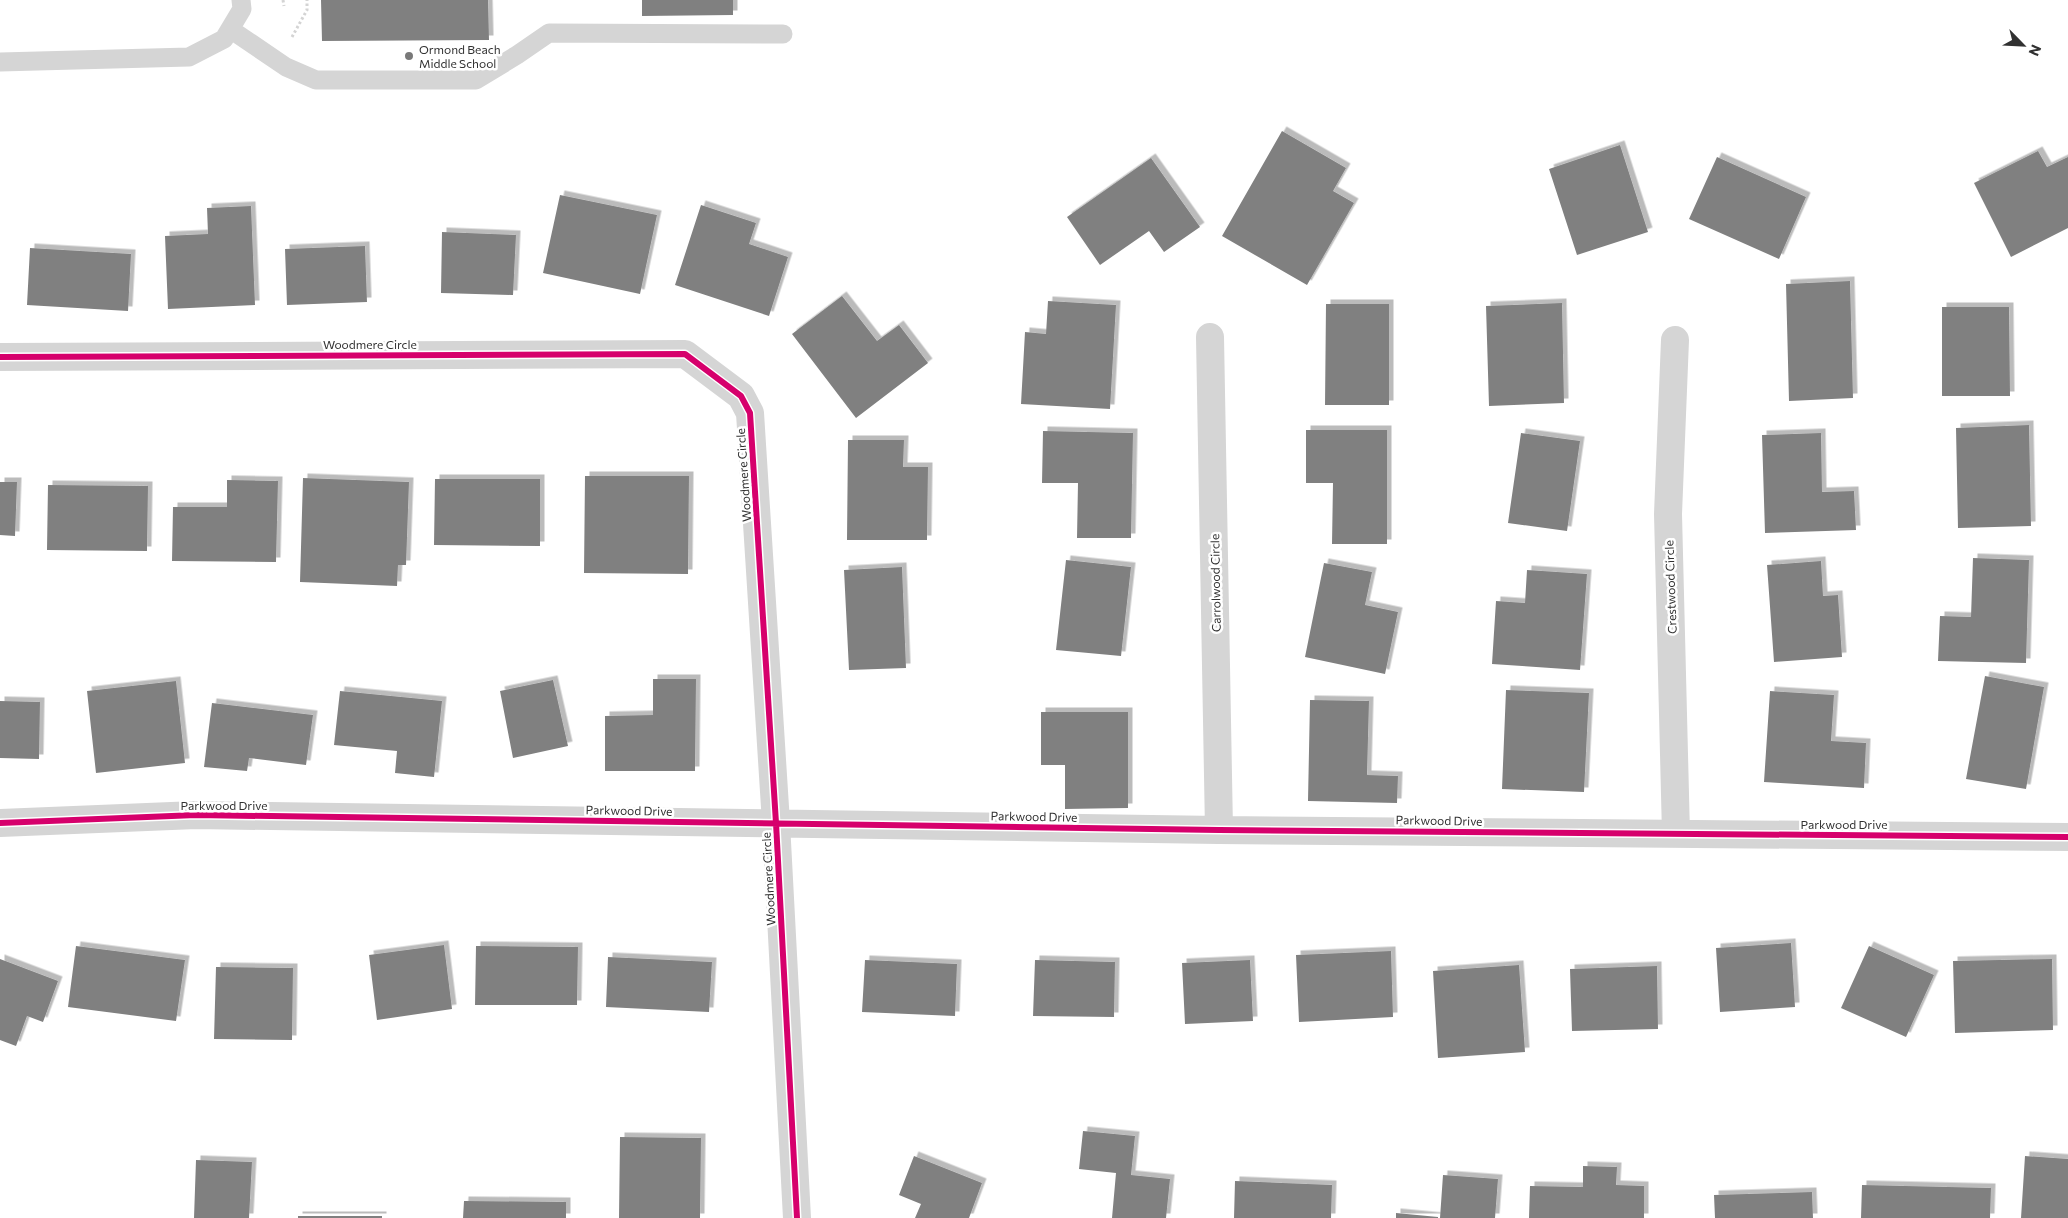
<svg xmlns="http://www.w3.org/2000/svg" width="2068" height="1218" font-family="Commissioner,sans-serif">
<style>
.building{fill:#808080;filter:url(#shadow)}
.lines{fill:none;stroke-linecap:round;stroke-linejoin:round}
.path{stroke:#d4d4d4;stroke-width:3;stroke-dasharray:2.5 2.5;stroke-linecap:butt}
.lane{stroke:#d5d5d5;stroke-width:19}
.street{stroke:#d5d5d5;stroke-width:28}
.cycleway-casing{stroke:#fff;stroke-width:9}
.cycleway{stroke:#d6006c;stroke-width:6}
.poi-dot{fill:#797979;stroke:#fff;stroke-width:2}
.labels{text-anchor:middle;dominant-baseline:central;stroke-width:5;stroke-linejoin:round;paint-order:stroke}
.poi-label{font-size:12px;fill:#313131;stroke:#fff;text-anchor:start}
.street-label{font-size:12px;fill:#313131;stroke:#fff}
</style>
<defs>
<filter id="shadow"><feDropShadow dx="4.5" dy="-4.5" stdDeviation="0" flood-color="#0004"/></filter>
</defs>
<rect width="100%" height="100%" fill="#fff"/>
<path class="building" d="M 321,0 L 488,0 L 489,40 L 322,41 Z
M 642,0 L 733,0 L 733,15 L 642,16 Z
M 1282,131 L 1346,168 L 1333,191 L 1354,203 L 1307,285 L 1222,236 Z
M 1620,145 L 1648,232 L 1577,255 L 1549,169 Z
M 2038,151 L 2047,167 L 2068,157 L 2068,228 L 2011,257 L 1974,183 Z
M 1717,157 L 1806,197 L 1779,259 L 1689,219 Z
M 1151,158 L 1200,227 L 1164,252 L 1149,231 L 1100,265 L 1067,217 Z
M 560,195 L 657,215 L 640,294 L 543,273 Z
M 701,205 L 756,223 L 749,244 L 788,257 L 769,316 L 675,285 Z
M 251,206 L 255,305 L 168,309 L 165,236 L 208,234 L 207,208 Z
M 442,232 L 516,235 L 513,295 L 441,293 Z
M 365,246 L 367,302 L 287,305 L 285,249 Z
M 30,248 L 131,254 L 128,311 L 27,305 Z
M 1850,281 L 1853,398 L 1789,401 L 1786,284 Z
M 842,296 L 877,341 L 899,325 L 928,363 L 856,418 L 792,334 Z
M 1048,301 L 1116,305 L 1110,409 L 1021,404 L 1025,332 L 1046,334 Z
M 1562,303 L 1564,403 L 1489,406 L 1486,306 Z
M 1326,304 L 1389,304 L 1389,405 L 1325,405 Z
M 1942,307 L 2009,307 L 2010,396 L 1942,396 Z
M 2029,425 L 2031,526 L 1958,528 L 1956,428 Z
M 1306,430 L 1387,430 L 1387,544 L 1332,544 L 1333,483 L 1306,483 Z
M 1043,431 L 1133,433 L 1131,538 L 1077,538 L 1078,483 L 1042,483 Z
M 1521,433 L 1580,441 L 1567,531 L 1508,523 Z
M 1821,433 L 1822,492 L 1854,491 L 1856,530 L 1765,533 L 1762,435 Z
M 848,440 L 904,440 L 903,467 L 928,467 L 927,540 L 847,540 Z
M 585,476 L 689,476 L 688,574 L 584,573 Z
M 303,478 L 409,482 L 406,565 L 398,565 L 397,586 L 300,582 Z
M 435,479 L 540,479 L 540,546 L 434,545 Z
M 227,480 L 278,481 L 276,562 L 172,561 L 173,507 L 227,507 Z
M 0,482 L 17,482 L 15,536 L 0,535 Z
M 48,485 L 148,486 L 147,551 L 47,550 Z
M 1973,558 L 2029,560 L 2026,663 L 1938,661 L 1940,616 L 1971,617 Z
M 1066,560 L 1131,567 L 1121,656 L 1056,650 Z
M 1821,561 L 1823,596 L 1838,595 L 1842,657 L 1774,662 L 1767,565 Z
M 1324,563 L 1372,572 L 1365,605 L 1398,612 L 1385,674 L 1305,657 Z
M 902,567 L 906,668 L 849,670 L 844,570 Z
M 1527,570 L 1587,574 L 1580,670 L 1492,664 L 1496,601 L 1525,603 Z
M 1985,676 L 2044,687 L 2026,789 L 1966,779 Z
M 653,679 L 696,679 L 695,771 L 605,771 L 605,716 L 653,715 Z
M 553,680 L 568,746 L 513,758 L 500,691 Z
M 176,681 L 185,763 L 96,773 L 87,691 Z
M 1506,690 L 1589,693 L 1584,792 L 1502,789 Z
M 340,691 L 442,701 L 434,777 L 395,773 L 397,751 L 334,745 Z
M 1770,691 L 1834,695 L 1831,741 L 1866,743 L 1864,788 L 1764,782 Z
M 1310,700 L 1369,701 L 1367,775 L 1398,776 L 1397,803 L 1308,801 Z
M 0,701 L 40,702 L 39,759 L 0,758 Z
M 212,703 L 313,715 L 306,765 L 249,758 L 247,771 L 204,767 Z
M 1041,712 L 1128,712 L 1128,808 L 1065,809 L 1065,765 L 1041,765 Z
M 1791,943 L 1795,1007 L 1720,1012 L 1716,948 Z
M 444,945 L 452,1009 L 377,1020 L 369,955 Z
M 76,946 L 185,960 L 176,1021 L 68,1007 Z
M 476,946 L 578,947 L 577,1005 L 475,1005 Z
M 1869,946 L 1934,975 L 1906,1037 L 1841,1008 Z
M 1391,951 L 1393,1017 L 1299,1022 L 1296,955 Z
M 608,957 L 712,962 L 709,1012 L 606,1007 Z
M 0,959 L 58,981 L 43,1022 L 27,1016 L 16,1046 L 0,1040 Z
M 2052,959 L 2053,1030 L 1955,1033 L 1953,961 Z
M 865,960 L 957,964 L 955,1016 L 862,1012 Z
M 1035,960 L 1115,962 L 1114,1017 L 1033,1016 Z
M 1250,960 L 1253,1021 L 1185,1024 L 1182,963 Z
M 1519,965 L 1525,1052 L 1438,1058 L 1433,971 Z
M 1657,966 L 1658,1029 L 1572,1031 L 1570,969 Z
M 216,967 L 293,968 L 292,1040 L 214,1039 Z
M 1083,1131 L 1135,1136 L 1131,1175 L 1170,1179 L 1166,1218 L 1112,1218 L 1116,1173 L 1079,1169 Z
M 620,1137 L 701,1138 L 700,1218 L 619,1218 Z
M 914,1156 L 982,1183 L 969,1218 L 915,1218 L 921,1204 L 899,1195 Z
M 2025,1156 L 2068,1159 L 2068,1218 L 2021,1218 Z
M 196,1160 L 252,1162 L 249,1218 L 194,1218 Z
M 1583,1166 L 1617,1167 L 1616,1185 L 1644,1186 L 1644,1218 L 1529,1218 L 1530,1186 L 1583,1187 Z
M 1443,1175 L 1498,1179 L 1495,1218 L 1440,1218 Z
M 1235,1181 L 1332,1185 L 1331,1218 L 1234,1218 Z
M 1862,1185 L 1991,1188 L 1990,1218 L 1861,1218 Z
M 1812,1192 L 1813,1218 L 1715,1218 L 1714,1195 Z
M 464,1201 L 566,1202 L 566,1218 L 463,1218 Z
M 1396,1213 L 1438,1217 L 1438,1218 L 1396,1218 Z
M 298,1216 L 382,1216 L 382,1218 L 298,1218 Z"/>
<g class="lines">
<path class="path" d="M 283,0 L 284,6
M 292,37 L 307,10 L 307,0"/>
<path class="lane" d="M 230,29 L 286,67 L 316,80 L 476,80 L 517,55 L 549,33 L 783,34
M 0,62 L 189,57 L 224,39 L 242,9 L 241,0"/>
<path class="street" d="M 1210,337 L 1219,830
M 1675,340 L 1668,514 L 1676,834
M 0,357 L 685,354 L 741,396 L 750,413 L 776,823 L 797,1218
M 0,823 L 196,815 L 1219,830 L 2068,837"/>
<defs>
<path id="cycleway" d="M 0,357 L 685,354 L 741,396 L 750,413 L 776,823 L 797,1218
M 0,823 L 196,815 L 1219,830 L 2068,837"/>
</defs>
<use href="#cycleway" class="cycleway-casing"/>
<use href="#cycleway" class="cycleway"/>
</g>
<circle class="poi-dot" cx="409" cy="56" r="5"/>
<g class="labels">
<g class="poi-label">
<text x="419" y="49">Ormond Beach<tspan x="419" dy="14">Middle School</tspan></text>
</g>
<g class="street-label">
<text x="370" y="344">Woodmere Circle</text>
<text transform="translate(743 475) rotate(-94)">Woodmere Circle</text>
<text transform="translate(1215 583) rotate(-91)">Carrolwood Circle</text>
<text transform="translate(1670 587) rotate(-92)">Crestwood Circle</text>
<text x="224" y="805">Parkwood Drive</text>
<text transform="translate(629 810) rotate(1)">Parkwood Drive</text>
<text transform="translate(1034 816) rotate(1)">Parkwood Drive</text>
<text transform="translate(1439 820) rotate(1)">Parkwood Drive</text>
<text x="1844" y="824">Parkwood Drive</text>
<text transform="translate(768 879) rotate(-93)">Woodmere Circle</text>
</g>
</g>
<g transform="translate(2023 45) rotate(114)" stroke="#ffffff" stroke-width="4" paint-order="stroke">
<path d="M0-4L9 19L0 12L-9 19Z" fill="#313131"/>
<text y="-8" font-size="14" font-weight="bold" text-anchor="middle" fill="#313131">N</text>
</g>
</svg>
